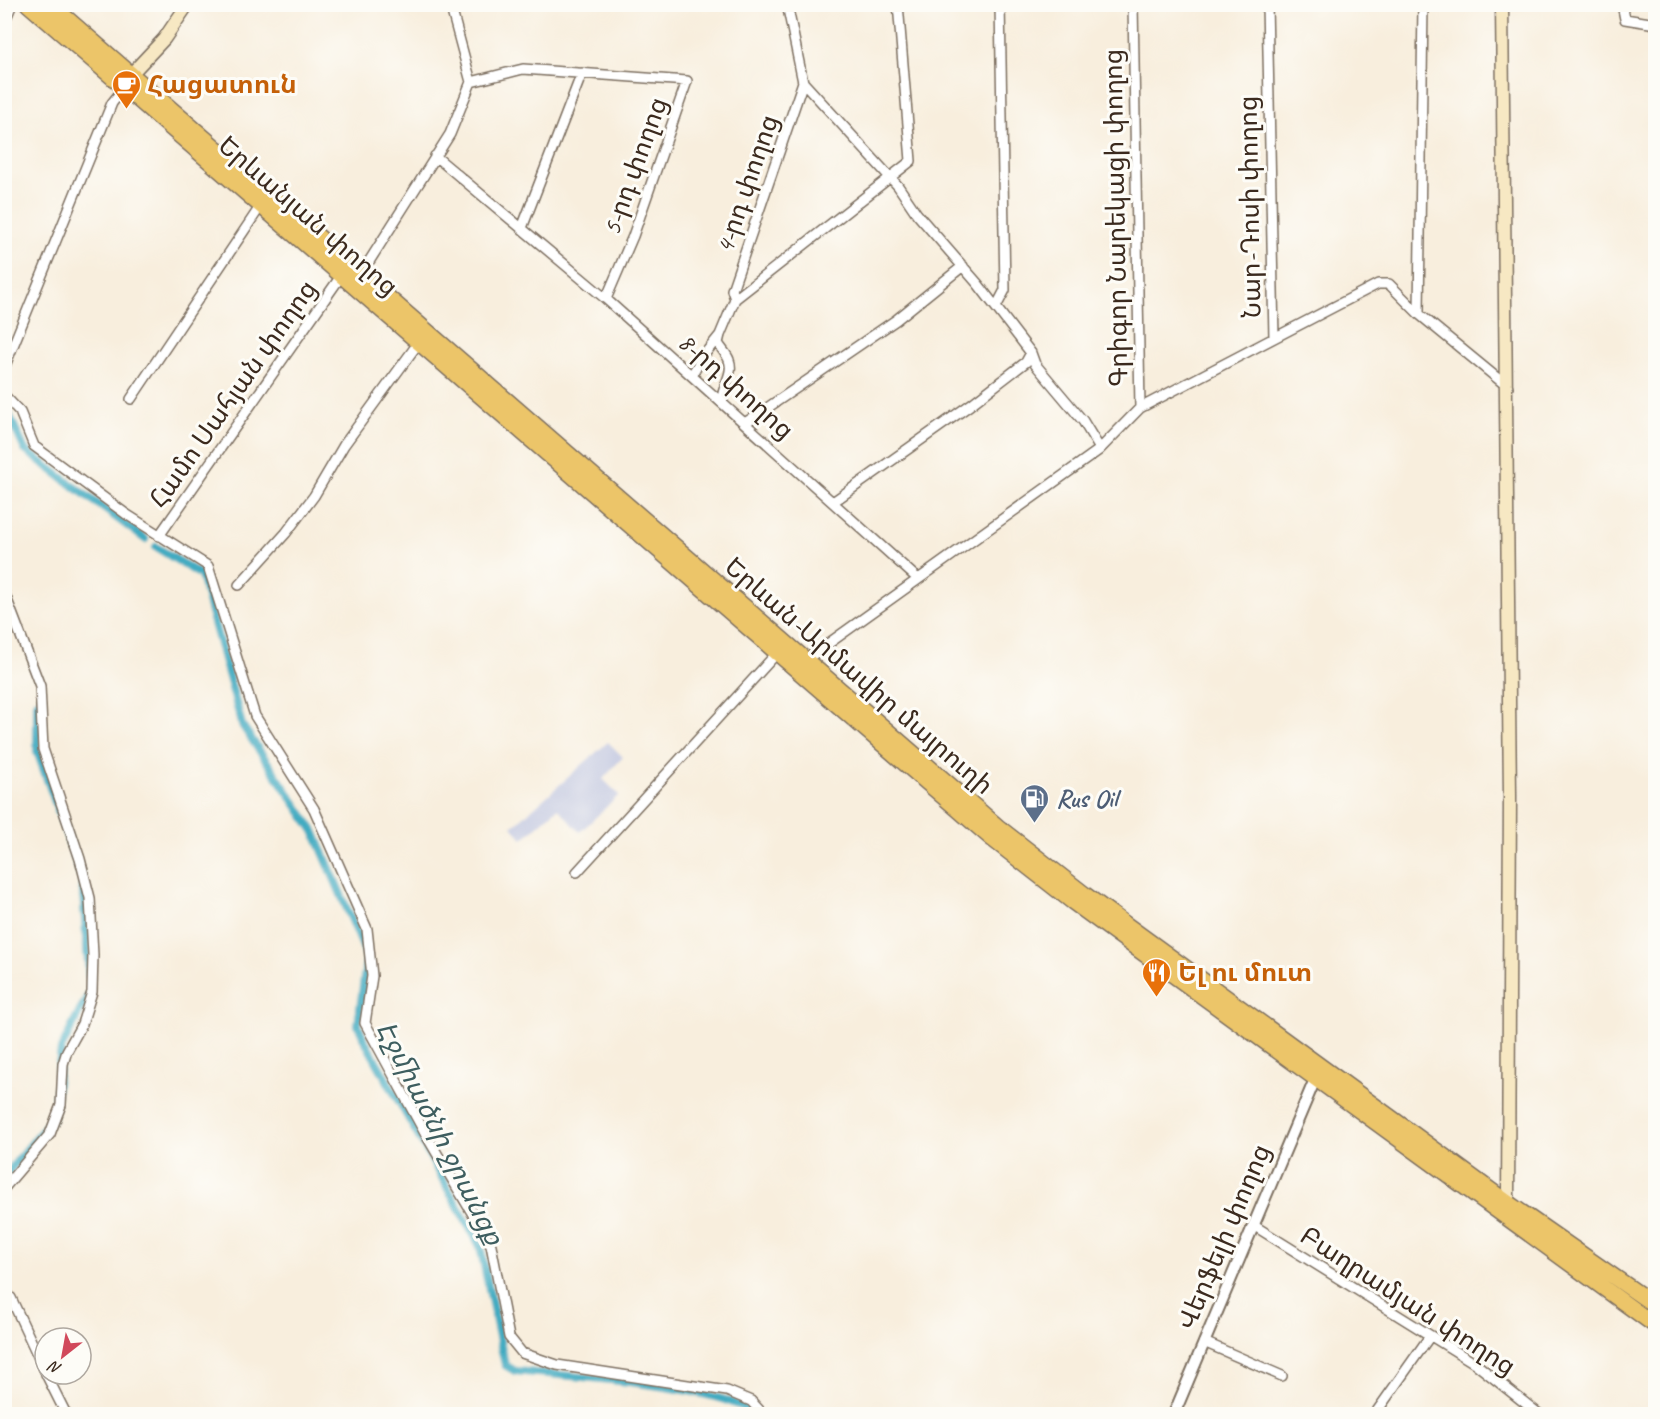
<svg xmlns="http://www.w3.org/2000/svg" width="1660" height="1419" font-family="Caveat,'Noto Sans Armenian',sans-serif">
<style>
.industrial{fill:#bdc3de}
.lines{fill:none;stroke-linecap:round;stroke-linejoin:round}
.canal{stroke:#42abc1;stroke-width:8}
.minor-casing{stroke:#7d6f61;stroke-width:12}
.tertiary-casing{stroke:#7d6f61;stroke-width:14}
.secondary-casing{stroke:#7d6f61;stroke-width:15}
.trunk-casing{stroke:#7d6f61;stroke-width:18}
.minor{stroke:#fff;stroke-width:9}
.tertiary{stroke:#fff;stroke-width:10}
.secondary{stroke:#f7e8c3;stroke-width:12}
.trunk{stroke:#ecc569;stroke-width:15}
.labels{text-anchor:middle;dominant-baseline:central;stroke-width:6;stroke-linejoin:round;paint-order:stroke}
.food-label{font-size:26px;font-weight:bold;fill:#c56008;stroke:#fdfcf7;text-anchor:start}
.street-label{font-size:26px;fill:#3b2a1e;stroke:#fdfcf7}
.service-label{font-size:26px;font-weight:bold;fill:#4e5e75;stroke:#fdfcf7;text-anchor:start}
.water-label{font-size:27px;font-style:italic;fill:#3e5e5f;stroke:#fdfcf7}
</style>
<rect width="100%" height="100%" fill="#fdfcf7"/>
<filter id="ink" filterUnits="userSpaceOnUse"><feTurbulence type="fractalNoise" baseFrequency=".0167" numOctaves="2"/><feDisplacementMap in="SourceGraphic" scale="12" xChannelSelector="R" yChannelSelector="G"/><feConvolveMatrix kernelMatrix="1 2 1 2 8 2 1 2 1" color-interpolation-filters="sRGB"/></filter>
<filter id="wash" filterUnits="userSpaceOnUse"><feTurbulence type="fractalNoise" baseFrequency=".008" numOctaves="4" result="noise"/><feDisplacementMap in="SourceGraphic" scale="24" xChannelSelector="R" yChannelSelector="G"/><feGaussianBlur stdDeviation="1.35" result="paint"/><feColorMatrix in="noise" values="0 0 0 0 0 0 0 0 0 0 0 0 0 0 0 0 0 1.4 0 .05"/><feComposite in="paint" operator="in"/></filter>
<g filter="url(#wash)">
<rect width="100%" height="100%" fill="#f8eedd"/>
<path class="industrial" d="M 608,742 L 623,757 L 603,779 L 619,795 L 580,832 L 558,808 L 523,839 L 512,827 Z"/>
<g class="lines">
<path class="canal" d="M 4,404 L 25,450 L 145,539
M 156,547 L 201,575 L 242,725 L 314,831 L 367,956 L 358,1025 L 365,1041 L 480,1246 L 505,1365 L 515,1371 C 561,1376 726,1385 752,1414
M 37,702 L 37,751 L 82,878 L 89,975
M 4,1177 L 53,1117 L 61,1049 L 87,997"/>
</g>
</g>
<g filter="url(#ink)">
<g class="lines">
<defs>
<path id="minor" d="M 787,4 L 803,82 L 898,186 L 917,214 L 978,284 L 1031,353 L 1035,364 L 1083,421 L 1100,449
M 1267,4 L 1274,338 L 1378,284 L 1389,284 L 1419,314 L 1508,387
M 1622,4 L 1625,19 L 1656,24
M 4,23 L 12,4
M 471,82 L 523,69 L 687,81 L 633,236 L 606,299
M 435,156 L 606,299 L 918,579
M 522,228 L 582,73
M 358,272 L 370,260 L 450,134 L 471,82 L 450,4
M 735,299 L 732,290 L 803,82
M 996,307 L 1005,290 L 1000,4
M 1419,314 L 1423,4
M 720,335 L 718,343 C 721,349 727,354 729,360 C 735,375 719,389 723,404
M 4,368 L 112,103 L 124,88
M 692,375 L 703,356 L 720,335 L 735,299 L 911,161 L 898,4
M 4,395 L 20,412 L 34,446 L 126,514 L 208,566 L 255,716 L 314,809 L 367,929 L 372,976 L 365,1023 L 426,1135 L 491,1245 L 509,1337 L 522,1353 L 557,1365 L 727,1391 L 751,1401 L 763,1414
M 131,399 L 260,207
M 1140,408 L 1274,338
M 745,423 L 896,320 L 963,266
M 833,502 L 970,405 L 1026,362 L 1031,353
M 159,536 L 341,276
M 239,585 L 286,533 L 314,496 L 344,445 L 419,342
M 4,592 L 40,686 L 43,749 L 80,859 L 90,898 L 93,955 L 92,992 L 82,1024 L 67,1051 L 63,1064 L 61,1105 L 50,1134 L 4,1188
M 804,661 L 1099,450 L 1140,408 L 1133,4
M 577,872 L 777,653
M 1253,1225 L 1476,1364 L 1539,1414
M 4,1290 L 11,1298 L 45,1371
M 1204,1342 L 1282,1376
M 46,1374 L 66,1414
M 1375,1414 L 1430,1336"/>
<path id="tertiary" d="M 1174,1414 L 1316,1077"/>
<path id="secondary" d="M 1502,4 L 1510,797 L 1508,1203
M 132,73 L 164,39 L 188,4"/>
<path id="trunk" d="M 28,4 L 990,837 L 1073,902 L 1656,1326
M 50,4 L 998,827 L 1084,894 L 1508,1203 L 1656,1306"/>
</defs>
<use href="#minor" class="minor-casing"/>
<use href="#tertiary" class="tertiary-casing"/>
<use href="#secondary" class="secondary-casing"/>
<use href="#trunk" class="trunk-casing"/>
<use href="#minor" class="minor"/>
<use href="#tertiary" class="tertiary"/>
<use href="#secondary" class="secondary"/>
<use href="#trunk" class="trunk"/>
</g>
</g>
<defs>
<symbol id="cafe-pin" viewBox="-11 -11 22 30"><path d="M0 17L-7.5 6A9.5 9.5 0 1 1 7.5 6Z" fill="#e8710a" stroke="#fdfcf7"/><path d="M-5.5-4.5H6V0H3Q3 3.5 0 3.5H-2.5Q-5.5 3.5-5.5 0ZM3-3.2v2h1.7v-2ZM-6 4.5H4V6H-6Z" fill="#fff"/></symbol>
<symbol id="fuel-pin" viewBox="-11 -11 22 30"><path d="M0 17L-7.5 6A9.5 9.5 0 1 1 7.5 6Z" fill="#5c6f8a" stroke="#fdfcf7"/><path d="M-5.5-6h7V0h2V4h1.3V-2.5L3-4.5l.8-.8L6-3V5H2.5V1h-1V6h-7ZM-4.2-4.7v3.2H.2V-4.7Z" fill="#fff"/></symbol>
<symbol id="restaurant-pin" viewBox="-11 -11 22 30"><path d="M0 17L-7.5 6A9.5 9.5 0 1 1 7.5 6Z" fill="#e8710a" stroke="#fdfcf7"/><path d="M-5-6h1v4h1v-4h1v4h1v-4h1v5L-1.5 .5V6h-2V.5L-5-1ZM5-6V6H3V1.5H1.5Q1.5-4 5-6Z" fill="#fff"/></symbol>
</defs>
<g fill-rule="evenodd">
<use href="#cafe-pin" x="110" y="68" width="33" height="45"/>
<use href="#fuel-pin" x="1018" y="782" width="33" height="45"/>
<use href="#restaurant-pin" x="1140" y="956" width="33" height="45"/>
</g>
<g class="labels">
<g class="food-label">
<text x="147" y="84">Հացատուն</text>
<text x="1178" y="972">Ել ու մուտ</text>
</g>
<g class="street-label">
<text transform="translate(635 166) rotate(-70)">5-րդ փողոց</text>
<text transform="translate(747 184) rotate(-71)">4-րդ փողոց</text>
<text transform="translate(1250 207) rotate(-91)">Նար-Դոսի փողոց</text>
<text transform="translate(308 216) rotate(41)">Երևանյան փողոց</text>
<text transform="translate(1116 218) rotate(-91)">Գրիգոր Նարեկացի փողոց</text>
<text transform="translate(736 386) rotate(42)">8-րդ փողոց</text>
<text transform="translate(233 394) rotate(-55)">Համո Սահյան փողոց</text>
<text transform="translate(859 676) rotate(41)">Երևան-Արմավիր մայրուղի</text>
<text transform="translate(1224 1237) rotate(-67)">Վերֆելի փողոց</text>
<text transform="translate(1408 1301) rotate(33)">Բաղրամյան փողոց</text>
</g>
<g class="service-label">
<text x="1056" y="798">Rus Oil</text>
</g>
<g class="water-label">
<text transform="translate(440 1133) rotate(63)">Էջմիածնի ջրանցք</text>
</g>
</g>
<rect width="1660" height="1419" fill="none" stroke="#fdfcf7" stroke-width="24"/>
<g transform="translate(63 1356) rotate(211)"><circle r="28" fill="#fdfcf7" stroke="#afa8a0" stroke-width="1.5"/>
<path d="M0-4.5L10 22L0 15L-10 22Z" fill="#d1495b"/>
<text y="-9" font-size="16" font-weight="bold" text-anchor="middle" fill="#3b2a1e">N</text>
</g>
</svg>
